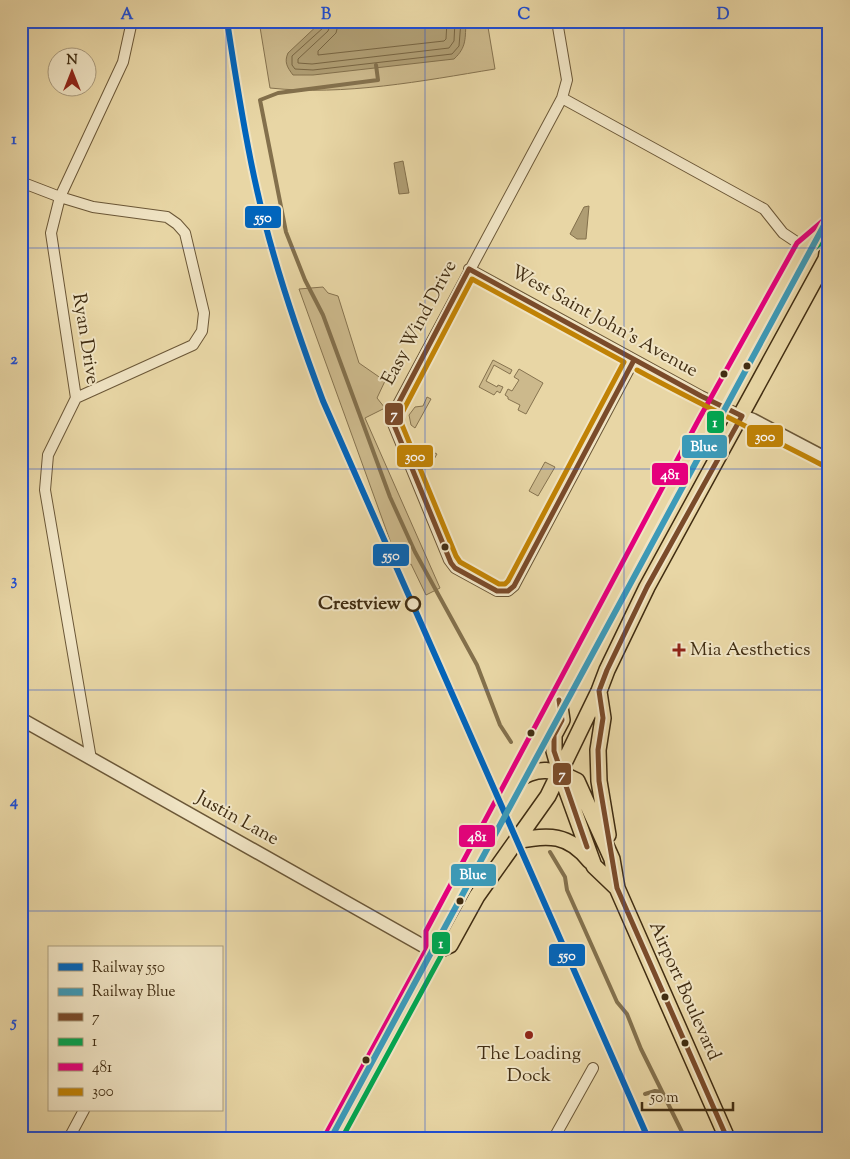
<svg xmlns="http://www.w3.org/2000/svg" width="850" height="1159" font-family="'Sorts Mill Goudy',serif">
<style>
.green{fill:#ccb98c;stroke:#86734f}
.water{fill:#af9d73;stroke:#83704c}
.lines{fill:none;stroke-linecap:round;stroke-linejoin:round}
.shore{stroke:#786542;stroke-width:1}
.stream{stroke:#83704c;stroke-width:4}
.minor-casing{stroke:#6b5737;stroke-width:12}
.tertiary-casing{stroke:#6b5737;stroke-width:15}
.primary-casing{stroke:#412d12;stroke-width:18}
.minor{stroke:#f0e4c4;stroke-width:10}
.tertiary{stroke:#f0e4c4;stroke-width:12}
.primary{stroke:#e8d6a5;stroke-width:15}
.bus-1-casing{stroke:#f0e4c4;stroke-width:9}
.bus-2-casing{stroke:#f0e4c4;stroke-width:9}
.bus-3-casing{stroke:#f0e4c4;stroke-width:9}
.bus-4-casing{stroke:#f0e4c4;stroke-width:9}
.bus-1{stroke:#7a4b2a;stroke-width:5}
.bus-2{stroke:#00a651;stroke-width:5}
.bus-3{stroke:#e5007d;stroke-width:5}
.bus-4{stroke:#c08205;stroke-width:5}
.rail-1-casing{stroke:#f0e4c4;stroke-width:10}
.rail-2-casing{stroke:#f0e4c4;stroke-width:10}
.rail-1{stroke:#0065bd;stroke-width:6}
.rail-2{stroke:#3c9ab8;stroke-width:6}
.grid{fill:none;stroke:#1d4ed8;stroke-width:1;stroke-opacity:0.55}
.bus-dot{fill:#412d12;stroke:#f0e4c4;stroke-width:2}
.stop-dot{fill:#f0e4c4;stroke:#412d12;stroke-width:2.5}
.poi-dot{fill:#8f2418;stroke:#f0e4c4;stroke-width:2}
.labels{text-anchor:middle;dominant-baseline:central;stroke-width:4;stroke-linejoin:round;paint-order:stroke}
.street-label{font-size:19px;fill:#412d12;stroke:#f0e4c4}
.stop-label{font-size:19px;font-weight:bold;fill:#412d12;stroke:#f0e4c4;text-anchor:end}
.poi-label{font-size:19px;fill:#412d12;stroke:#f0e4c4;text-anchor:start}
.line-badge{stroke:#f0e4c4;stroke-width:2}
.badge-label{font-size:14px;text-anchor:middle;font-weight:bold;fill:#fff}
.neatline{fill:none;stroke:#1d4ed8;stroke-width:2}
.grid-label{font-size:16px;text-anchor:middle;font-weight:bold;fill:#1d4ed8}
</style>
<rect width="100%" height="100%" fill="#e8d6a5"/>
<filter id="stains"><feTurbulence type="fractalNoise" baseFrequency=".004" numOctaves="4"/><feColorMatrix values="0 0 0 0 .2 0 0 0 0 .09 0 0 0 0 .02 0 0 0 .5 -.17"/></filter>
<radialGradient id="worn" r=".72"><stop offset=".6" stop-color="#630" stop-opacity="0"/><stop offset="1" stop-color="#630" stop-opacity=".3"/></radialGradient>
<path class="green" d="M 259,21 L 340,21 L 465,25 L 466,21 L 487,21 L 495,69 C 422,81 345,96 270,88 Z
M 323,287 L 328,293 L 338,296 L 359,363 L 385,381 L 377,398 L 385,408 L 365,418 L 440,588 L 426,595 L 411,564 L 400,568 L 299,289 Z
M 493,360 L 512,370 L 510,374 L 494,365 L 486,381 L 497,387 L 498,385 L 503,387 L 500,393 L 497,391 L 494,395 L 479,387 Z
M 519,369 L 543,383 L 526,414 L 518,410 L 520,405 L 508,399 L 508,397 L 505,395 L 508,389 L 512,391 L 519,380 L 514,377 Z
M 427,397 L 431,399 L 415,428 L 411,425 L 409,415 L 415,407 L 423,406 Z
M 421,446 L 437,454 L 429,468 Z
M 545,462 L 555,467 L 538,496 L 529,491 Z"/>
<path class="water" d="M 322,21 L 466,21 C 465,38 467,47 454,59 L 313,75 L 293,75 C 287,67 284,62 288,53 Z
M 403,161 L 409,193 L 399,194 L 394,163 Z
M 589,206 L 586,239 L 577,239 L 570,234 L 584,207 Z"/>
<g class="lines">
<path class="shore" d="M 325,21 L 324,27 L 292,56 L 292,65 L 295,69 L 313,70 L 452,54 L 459,46 L 461,21
M 332,21 L 328,31 L 298,59 L 298,63 L 312,64 L 449,48 L 454,41 L 455,21
M 339,21 L 336,33 L 318,51 L 318,55 L 444,41 L 446,39 L 447,21"/>
<path class="stream" d="M 376,65 L 378,80 L 278,93 L 260,100 L 286,232 L 305,280 L 323,315 L 390,497 L 415,552 L 477,665 L 500,725 L 511,742
M 550,852 L 565,877 L 567,890 L 617,1002 L 627,1014 L 641,1049 L 685,1138
M 645,1094 L 655,1091 L 662,1092"/>
<defs>
<path id="minor" d="M 557,21 L 567,80 L 562,98 L 396,408 L 392,417 L 393,424 L 449,560 L 455,568 L 497,591 L 508,591 L 514,586 L 634,360
M 562,98 L 764,209 L 783,233 L 804,247
M 21,182 L 60,197 L 93,207 L 167,217 L 177,224 L 185,233 L 204,313 L 202,331 L 193,345 L 76,398
M 469,269 L 701,396 L 742,416
M 91,759 L 45,490 L 48,455 L 76,398 L 51,233 L 60,197 L 123,62 L 132,21
M 69,1138 L 84,1110
M 554,1138 L 593,1068"/>
<path id="tertiary" d="M 742,416 L 753,420 L 829,460
M 21,719 L 434,952"/>
<path id="primary" d="M 599,692 L 603,718 L 598,750 L 599,781 L 608,835
M 559,700 L 562,720 L 554,735 L 554,751 L 560,772 L 594,866 L 617,888
M 515,781 C 539,765 553,769 577,781 L 612,859 L 617,888 L 727,1138
M 517,841 C 548,834 569,834 590,861
M 434,952 L 450,945 L 477,896 L 548,796 L 599,691 L 607,670 L 647,587 L 826,259 L 829,242
M 333,1138 L 434,952 L 433,935 L 706,423 L 804,247 L 829,226"/>
</defs>
<use href="#minor" class="minor-casing"/>
<use href="#tertiary" class="tertiary-casing"/>
<use href="#primary" class="primary-casing"/>
<use href="#minor" class="minor"/>
<use href="#tertiary" class="tertiary"/>
<use href="#primary" class="primary"/>
<defs>
<path id="bus-1" d="M 469,269 L 396,408 L 392,420 L 451,563 L 455,568 L 497,591 L 508,591 L 514,586 L 634,360
M 469,269 L 701,396 L 742,416
M 559,700 L 562,720 L 554,735 L 554,751 L 587,847
M 727,1138 L 617,888 L 599,781 L 598,750 L 603,718 L 599,691 L 607,670 L 647,587 L 742,416"/>
<path id="bus-2" d="M 342,1138 L 441,956 L 441,937 L 713,427 L 810,252 L 829,236"/>
<path id="bus-3" d="M 326,1134 L 426,950 L 426,931 L 699,419 L 797,243 L 824,220"/>
<path id="bus-4" d="M 472,279 L 624,362 L 508,581 L 505,584 L 499,584 L 460,562 L 456,556 L 400,420 L 403,411 Z
M 637,370 C 699,404 763,434 826,467"/>
</defs>
<use href="#bus-1" class="bus-1-casing"/>
<use href="#bus-2" class="bus-2-casing"/>
<use href="#bus-3" class="bus-3-casing"/>
<use href="#bus-4" class="bus-4-casing"/>
<use href="#bus-1" class="bus-1"/>
<use href="#bus-2" class="bus-2"/>
<use href="#bus-3" class="bus-3"/>
<use href="#bus-4" class="bus-4"/>
<defs>
<path id="rail-1" d="M 227,21 C 236,78 244,134 257,190 C 273,262 297,332 323,401 L 648,1138"/>
<path id="rail-2" d="M 331,1138 L 829,216"/>
</defs>
<use href="#rail-1" class="rail-1-casing"/>
<use href="#rail-2" class="rail-2-casing"/>
<use href="#rail-1" class="rail-1"/>
<use href="#rail-2" class="rail-2"/>
</g>
<path class="grid" d="M 226,21 L 226,1138M 425,21 L 425,1138M 624,21 L 624,1138M 21,248 L 829,248M 21,469 L 829,469M 21,690 L 829,690M 21,911 L 829,911"/>
<g class="bus-dot">
<circle cx="747" cy="366" r="4.5"/>
<circle cx="724" cy="374" r="4.5"/>
<circle cx="445" cy="547" r="4.5"/>
<circle cx="531" cy="733" r="4.5"/>
<circle cx="460" cy="901" r="4.5"/>
<circle cx="665" cy="997" r="4.5"/>
<circle cx="685" cy="1043" r="4.5"/>
<circle cx="366" cy="1060" r="4.5"/>
</g>
<circle class="stop-dot" cx="413" cy="604" r="7"/>
<g class="poi-dot">
<path d="M676.5 642.5h5v5h5v5h-5v5h-5v-5h-5v-5h5z"/>
<circle cx="529" cy="1035" r="5"/>
</g>
<g class="labels">
<g class="street-label">
<text transform="translate(604 322) rotate(29)">West Saint John's Avenue</text>
<text transform="translate(420 323) rotate(-62)">Easy Wind Drive</text>
<text transform="translate(85 339) rotate(81)">Ryan Drive</text>
<text transform="translate(237 819) rotate(29)">Justin Lane</text>
<text transform="translate(684 991) rotate(66)">Airport Boulevard</text>
</g>
<g class="stop-label">
<text x="401" y="604">Crestview</text>
</g>
<g class="poi-label">
<text x="690" y="650">Mia Aesthetics</text>
<text x="529" y="1054" text-anchor="middle">The Loading<tspan x="529" dy="22">Dock</tspan></text>
</g>
</g>
<g class="line-badge">
<rect x="244" y="205" width="38" height="24" rx="5" fill="#0065bd"/>
<rect x="384" y="402" width="20" height="24" rx="5" fill="#7a4b2a"/>
<rect x="706" y="410" width="19" height="24" rx="5" fill="#00a651"/>
<rect x="746" y="424" width="38" height="24" rx="5" fill="#c08205"/>
<rect x="681" y="434" width="47" height="25" rx="5" fill="#3c9ab8"/>
<rect x="396" y="444" width="38" height="24" rx="5" fill="#c08205"/>
<rect x="651" y="462" width="38" height="24" rx="5" fill="#e5007d"/>
<rect x="372" y="543" width="38" height="24" rx="5" fill="#0065bd"/>
<rect x="552" y="762" width="20" height="24" rx="5" fill="#7a4b2a"/>
<rect x="458" y="824" width="38" height="24" rx="5" fill="#e5007d"/>
<rect x="450" y="863" width="47" height="24" rx="5" fill="#3c9ab8"/>
<rect x="431" y="931" width="20" height="24" rx="5" fill="#00a651"/>
<rect x="548" y="943" width="38" height="24" rx="5" fill="#0065bd"/>
</g>
<g class="badge-label">
<text x="263" y="222">550</text>
<text x="394" y="419">7</text>
<text x="715" y="427">1</text>
<text x="765" y="441">300</text>
<text x="704" y="451">Blue</text>
<text x="415" y="461">300</text>
<text x="670" y="479">481</text>
<text x="391" y="560">550</text>
<text x="562" y="779">7</text>
<text x="477" y="841">481</text>
<text x="473" y="879">Blue</text>
<text x="441" y="948">1</text>
<text x="567" y="960">550</text>
</g>
<rect width="850" height="1159" fill="none" stroke="#e8d6a5" stroke-width="55"/>
<rect x="48" y="946" width="175" height="165" fill="#f0e4c4" stroke="#aa9b7d"/>
<rect x="58" y="963" width="25" height="8" fill="#0065bd" stroke="#aa9b7d"/>
<text x="92" y="972" font-size="15" fill="#412d12">Railway 550</text>
<rect x="58" y="988" width="25" height="8" fill="#3c9ab8" stroke="#aa9b7d"/>
<text x="92" y="996" font-size="15" fill="#412d12">Railway Blue</text>
<rect x="58" y="1013" width="25" height="8" fill="#7a4b2a" stroke="#aa9b7d"/>
<text x="92" y="1022" font-size="15" fill="#412d12">7</text>
<rect x="58" y="1038" width="25" height="8" fill="#00a651" stroke="#aa9b7d"/>
<text x="92" y="1046" font-size="15" fill="#412d12">1</text>
<rect x="58" y="1063" width="25" height="8" fill="#e5007d" stroke="#aa9b7d"/>
<text x="92" y="1072" font-size="15" fill="#412d12">481</text>
<rect x="58" y="1088" width="25" height="8" fill="#c08205" stroke="#aa9b7d"/>
<text x="92" y="1096" font-size="15" fill="#412d12">300</text>
<g transform="translate(72 72)"><circle r="24" fill="#f0e4c4" stroke="#aa9b7d"/>
<path d="M0-4L9 19L0 12L-9 19Z" fill="#8f2418"/>
<text y="-8" font-size="14" font-weight="bold" text-anchor="middle" fill="#412d12">N</text>
</g>
<path d="M642 1102v8h91v-8" fill="none" stroke="#412d12" stroke-width="2.5"/>
<text x="650" y="1102" font-size="15" fill="#412d12" stroke="#f0e4c4" stroke-width="4" paint-order="stroke">50 m</text>
<rect x="28" y="28" width="794" height="1104" class="neatline"/>
<g class="grid-label">
<text x="127" y="19">A</text>
<text x="326" y="19">B</text>
<text x="524" y="19">C</text>
<text x="723" y="19">D</text>
<text x="14" y="144">1</text>
<text x="14" y="364">2</text>
<text x="14" y="585">3</text>
<text x="14" y="806">4</text>
<text x="14" y="1027">5</text>
</g>
<rect width="100%" height="100%" filter="url(#stains)"/>
<rect width="100%" height="100%" fill="url(#worn)"/>
</svg>
